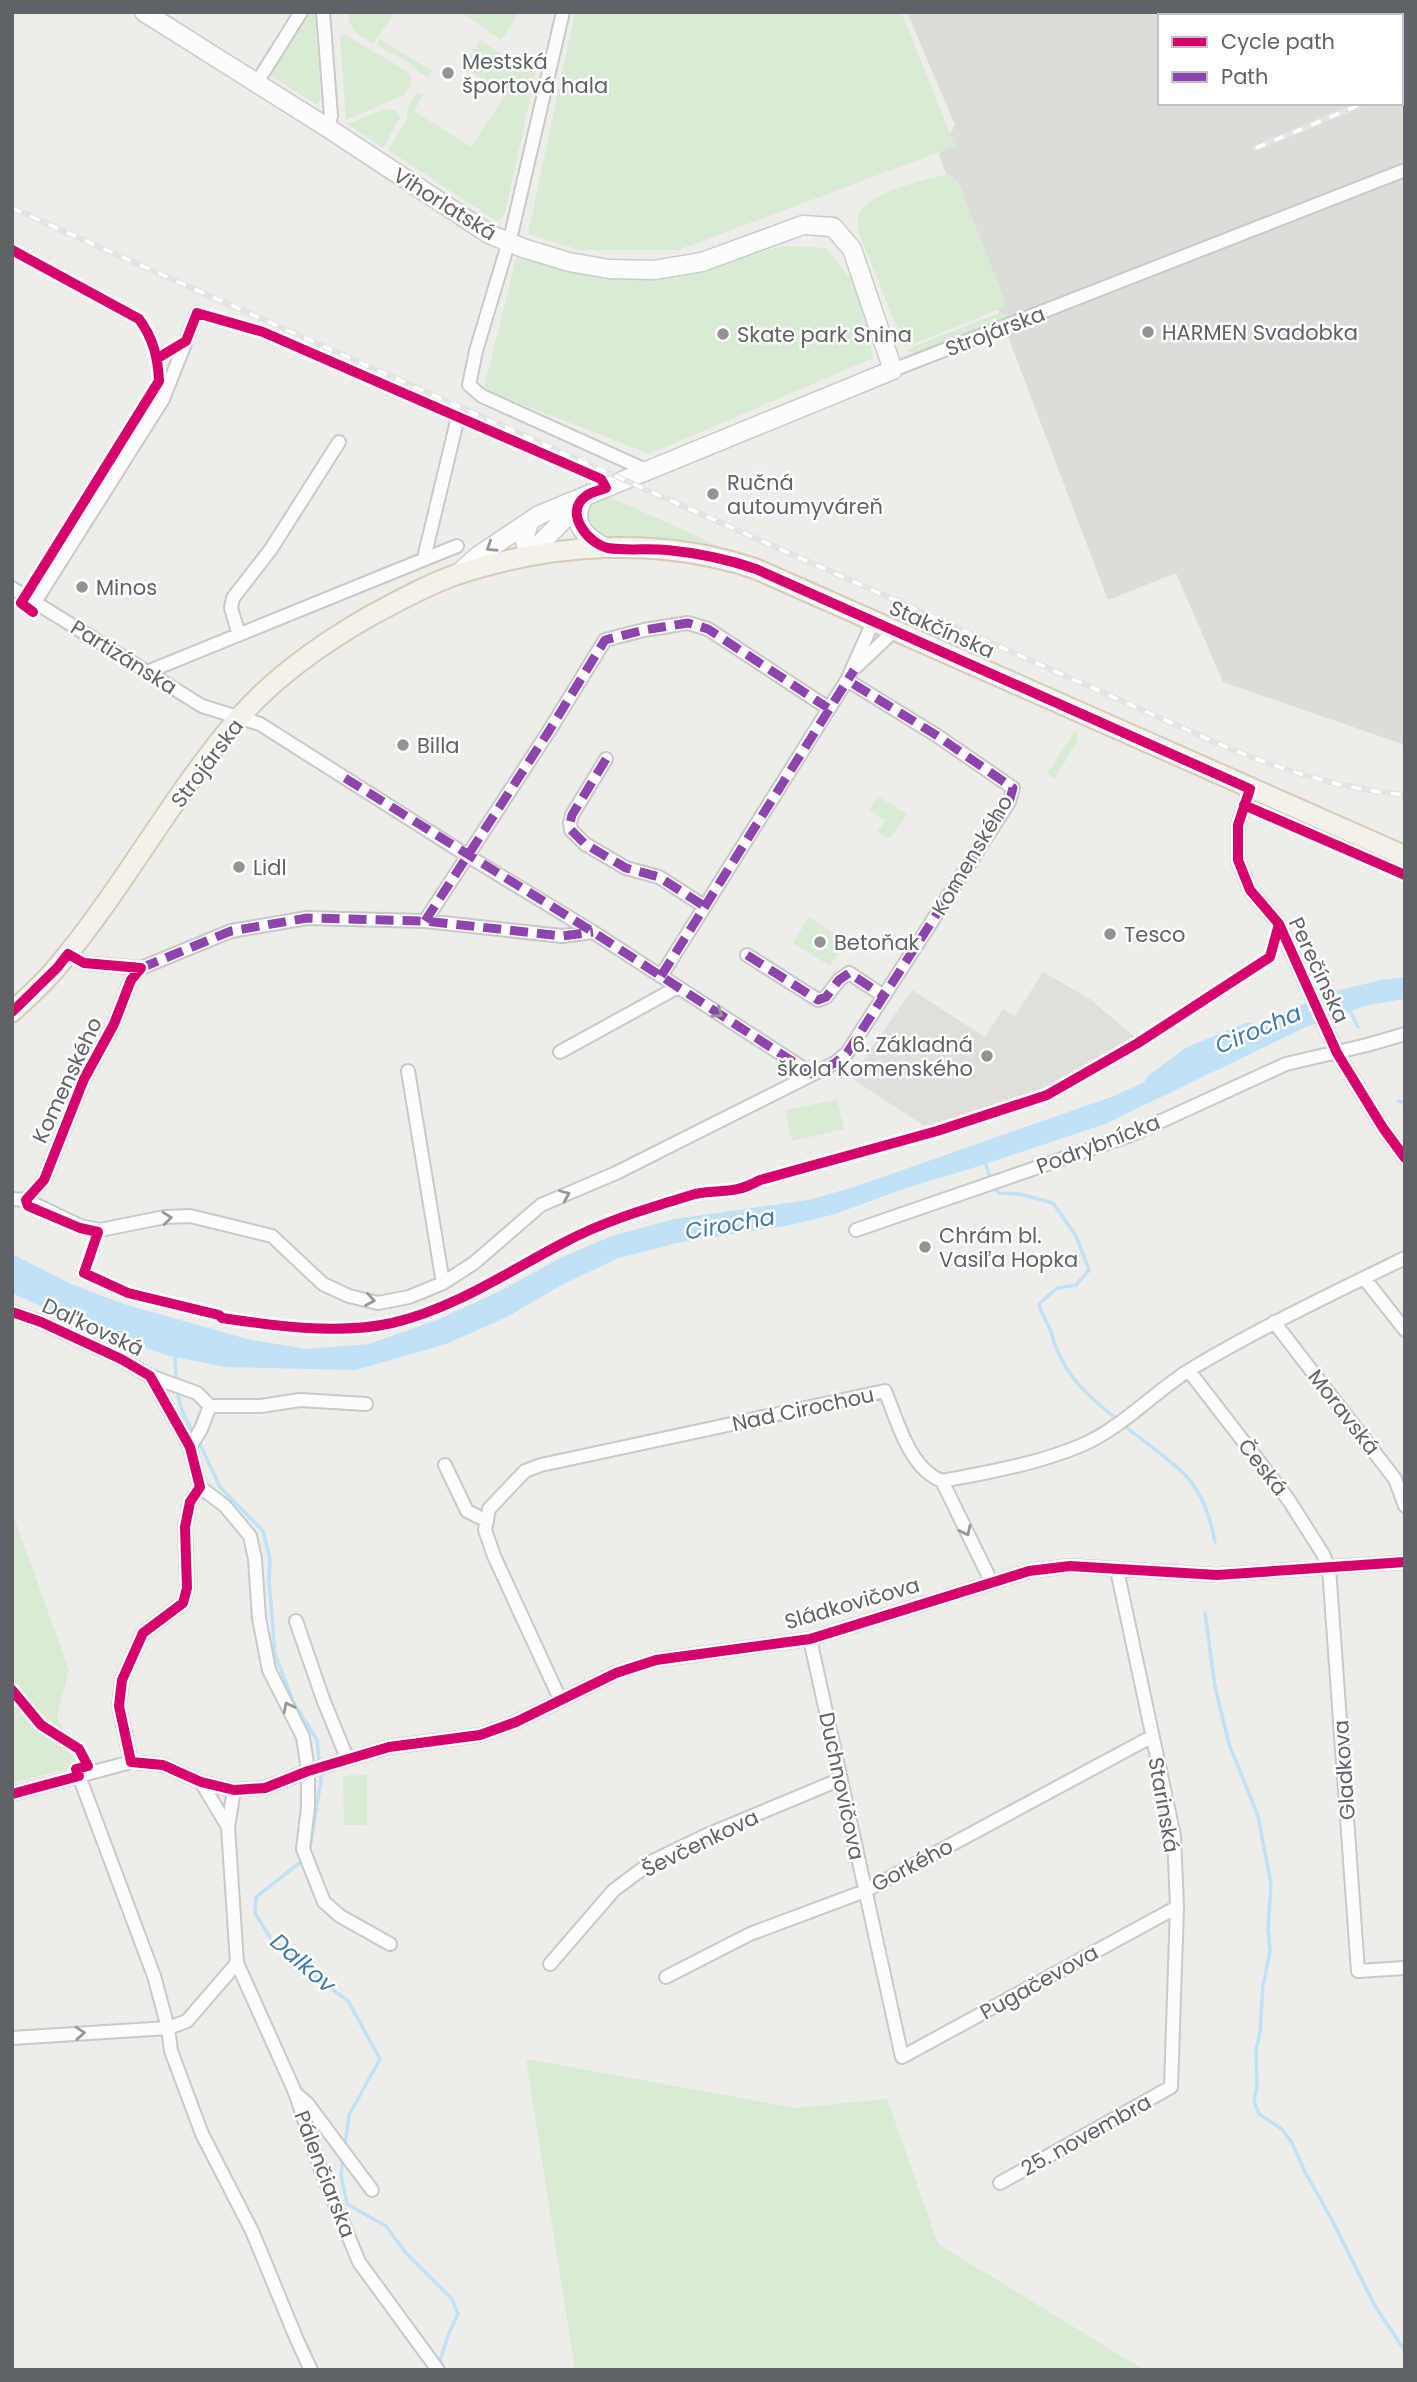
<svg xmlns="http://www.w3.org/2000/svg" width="1417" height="2382" font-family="Poppins,sans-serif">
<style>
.industrial{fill:#dedcd9;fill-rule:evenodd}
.education{fill:#e1dfd9}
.green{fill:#d9ead5}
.water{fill:#bfe2f7}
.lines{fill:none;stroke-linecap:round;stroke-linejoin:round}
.stream{stroke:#bfe2f7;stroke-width:3.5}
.river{stroke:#bfe2f7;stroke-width:21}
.minor-casing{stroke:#c8c9c9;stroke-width:16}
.secondary-casing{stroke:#cbcbca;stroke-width:21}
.primary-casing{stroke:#d5ccb8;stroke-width:23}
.minor{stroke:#fcfcfc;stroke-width:12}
.secondary{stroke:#fcfcfc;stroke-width:18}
.primary{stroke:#f3f1e9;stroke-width:19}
.rail-casing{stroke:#e3e4e3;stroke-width:6}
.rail{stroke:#fff;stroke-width:3.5;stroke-dasharray:10;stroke-linecap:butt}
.quiet{stroke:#8e44ad;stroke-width:9;stroke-dasharray:18 9;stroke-linecap:butt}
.cycleway-casing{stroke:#fff;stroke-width:15}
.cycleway{stroke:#d6006c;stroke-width:10}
.oneway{stroke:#96999b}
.poi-dot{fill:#919394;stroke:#fff;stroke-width:2.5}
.labels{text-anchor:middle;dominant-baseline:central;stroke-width:5;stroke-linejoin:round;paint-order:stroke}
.poi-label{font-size:21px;fill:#5f6367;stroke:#fff;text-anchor:start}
.street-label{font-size:21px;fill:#5f6367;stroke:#fff}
.water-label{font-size:23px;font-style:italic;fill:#4379a7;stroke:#fff}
</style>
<rect width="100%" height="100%" fill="#eeede9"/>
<path class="industrial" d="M 907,12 L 1405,12 L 1405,745 L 1223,682 L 1176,573 L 1108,600 L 939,155 L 955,125 ZM 1160,16 L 1401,16 L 1401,103 L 1160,103 Z"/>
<path class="education" d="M 1043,972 L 1090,999 L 1137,1039 L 1049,1091 L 929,1129 L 851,1078 L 912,990 L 985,1037 L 1003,1009 L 1015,1016 Z"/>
<path class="green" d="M 306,12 L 314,12 L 315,16 L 321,99 L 317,105 L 270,75 Z
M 348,12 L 395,12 L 374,43 C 359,36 349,30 348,12 Z
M 461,12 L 520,12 L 501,40 Z
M 575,12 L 901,12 L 955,146 L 678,250 L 580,250 L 528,234 Z
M 345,35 L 408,72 C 413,79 410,89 404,95 L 346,120 L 340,36 Z
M 380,39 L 432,71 L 429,77 L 420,73 L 410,63 L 376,45 Z
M 480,40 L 527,70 L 529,67 L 536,71 L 505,213 L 498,222 L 388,150 L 407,119 L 408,107 L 417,92 L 424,94 L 414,111 L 471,147 L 506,94 L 463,67 Z
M 386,109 L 396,111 L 400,117 L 383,148 L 347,124 Z
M 354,134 L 498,226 L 494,227 L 352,137 Z
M 949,174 L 958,181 L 1007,306 L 905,347 L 859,233 C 858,226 856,219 860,212 C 872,191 927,179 949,174 Z
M 782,246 L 826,248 L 853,282 L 866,323 L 873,358 L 649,454 L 484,389 L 516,258 L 606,280 L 698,272 Z
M 1002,312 L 1006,314 L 1006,318 L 995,325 L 922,354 L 910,352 L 907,349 Z
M 606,495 L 734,553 L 602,537 C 581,520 582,508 606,495 Z
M 1077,731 L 1077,742 L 1055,778 L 1047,774 L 1073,734 Z
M 879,797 L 907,814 L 890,838 L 877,832 L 885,821 L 869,809 Z
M 809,917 L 846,941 L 830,966 L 793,943 Z
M 837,1099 L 844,1129 L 792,1141 L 785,1111 Z
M 12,1512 L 69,1670 L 57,1717 L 81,1765 L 12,1783 Z
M 367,1775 L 367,1825 L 344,1825 L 343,1776 Z
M 526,2059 L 795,2108 L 887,2099 L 938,2244 L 1144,2370 L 575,2370 Z"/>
<path class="water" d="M 1405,977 L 1405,999 L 1368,1005 L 1306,1027 L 1105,1124 L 976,1167 L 906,1188 L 832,1215 L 785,1226 L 677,1243 L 618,1258 L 558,1287 L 509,1316 L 446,1344 L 356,1370 L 226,1367 L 169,1356 L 90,1329 L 12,1293 L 12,1254 L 71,1284 L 124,1304 L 247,1339 L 307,1349 L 369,1344 L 437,1320 L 502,1290 L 560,1258 L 612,1236 L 674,1219 L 809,1200 L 857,1186 L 1114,1096 L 1202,1056 L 1258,1024 L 1331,992 L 1381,980 Z"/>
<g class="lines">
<path class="stream" d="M 1348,1007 L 1358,1027
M 1398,1101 L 1405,1103
M 985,1162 L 989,1174
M 994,1187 L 999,1193 L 1020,1194 L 1053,1203 L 1076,1236 L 1089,1270 L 1076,1285 L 1057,1288 L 1039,1304 C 1041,1314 1046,1320 1050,1329 C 1052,1334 1053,1340 1055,1345 C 1068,1378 1086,1394 1113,1416
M 175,1354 L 176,1382
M 176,1389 L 182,1411 L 194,1434
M 1127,1428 C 1147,1444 1170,1459 1187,1477 C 1202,1494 1211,1520 1215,1542
M 198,1440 L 220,1487 L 263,1531 L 270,1559 L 269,1580 L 275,1655 L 294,1703 L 317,1740 L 321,1780 L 309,1855
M 1205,1613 L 1215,1687 L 1229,1744 L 1258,1816 L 1271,1884 L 1268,1928 L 1270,1951 L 1263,1986 L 1260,2032 L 1256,2050 L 1257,2086 L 1254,2102 L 1259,2114 L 1283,2130 L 1292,2143 L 1306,2174 L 1332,2220 L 1375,2306 L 1405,2351
M 303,1860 L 256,1897 L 255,1913 L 273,1942 L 302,1959 L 317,1978 L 348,2001 L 380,2059 L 349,2115 L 345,2145
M 343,2156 L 341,2175 L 347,2204 L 386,2226 L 406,2253 L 452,2299 L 458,2314 L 449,2333 L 439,2364"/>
<path class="river" d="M 1155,1084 L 1191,1057 L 1249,1033"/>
<defs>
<path id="minor" d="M 323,12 L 331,116 L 328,128
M 563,12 L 512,231 L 476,351 L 469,385 L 482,396 L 648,471
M 256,84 L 301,12
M 893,370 L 1405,170
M 424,558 L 458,417
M 12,588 L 202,706 L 260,724 L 468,856 L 593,932 L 812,1074
M 35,602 L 163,399 L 197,313
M 239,635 L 231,608 L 233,598 L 271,549 L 339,442
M 856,667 L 895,630
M 147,672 L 457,546
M 606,759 L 572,815 L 570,823 L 571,830 L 585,844 L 626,868 L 659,877 L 704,906
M 1250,789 L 1238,825 L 1238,860 L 1250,890 L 1279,924 L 1337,1053 L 1383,1128 L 1405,1158
M 425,921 L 549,731 L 605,640 L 644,630 L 688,623 L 708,629 L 828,708
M 68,954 L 84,963 L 141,968 L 231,931 L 307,918 L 425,921 L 562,936 L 593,932
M 747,955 L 818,1000 L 826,997 L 839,980 L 849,973 L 884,996
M 661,976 L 847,680 L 874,620
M 560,1052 L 678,987
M 408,1071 L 443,1283
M 12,1199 L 26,1200 L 80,1226 L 100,1230 L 165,1217 L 190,1216 L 272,1236 L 323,1284 L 349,1296 L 378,1303 L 409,1297 L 443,1283 L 474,1263 L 541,1205 L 616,1173 L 835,1063 L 847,1053 L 1009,802 L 1013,788 L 936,735 L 847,680
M 26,1200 L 44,1180 L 84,1079 L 114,1024 L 131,980 L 141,968
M 856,1230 L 1131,1135 L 1286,1064 L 1367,1045 L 1405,1034
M 1364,1278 L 1405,1330
M 12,1312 L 41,1322 L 121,1359 L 150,1376 L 190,1447 L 200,1487 L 225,1506 L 250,1536 L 255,1559 L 259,1618 L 269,1670 L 303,1737 L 308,1771 L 308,1807 L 303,1849 L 324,1902 L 340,1916 L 390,1944
M 1274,1322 L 1395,1479 L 1405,1506
M 1189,1371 L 1288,1499 L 1323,1554 L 1329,1568 L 1358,1971 L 1405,1968
M 150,1376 L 197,1393 L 210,1406 L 261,1406 L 300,1400 L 366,1404
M 190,1447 L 201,1429 L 210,1406
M 445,1465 L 467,1511 L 487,1521
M 942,1481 L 991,1581
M 296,1621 L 323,1699 L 347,1758
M 810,1639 L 902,2057 L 1177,1907
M 560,1699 L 494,1556 L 485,1530 L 489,1509 L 525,1471 L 541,1465 L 885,1391 C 898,1422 909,1468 942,1481 C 990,1472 1037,1464 1082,1445 C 1123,1427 1154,1392 1191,1369 C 1260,1328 1333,1293 1405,1258
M 131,1762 L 119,1706 L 122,1680 L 143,1633 L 183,1603 L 187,1588 L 185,1527 L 190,1502 L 200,1487
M 79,1776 L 154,1976 L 168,2028 L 171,2051 L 202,2134 L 252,2231 L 297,2340 L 311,2370
M 12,1794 L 131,1762 L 163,1765 L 201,1782 L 234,1790 L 265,1788 L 308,1771 L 389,1747 L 480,1735 L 516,1722 L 616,1673 L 656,1660 L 810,1639 L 1029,1571 L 1070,1566 L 1217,1575 L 1405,1562
M 228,1827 L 234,1790
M 237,1963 L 295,2092 L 319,2165 L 359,2262 L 438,2370
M 550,1964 L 614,1890 L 653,1861 L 707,1835 L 841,1779
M 666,1977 L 750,1934 L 865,1891 L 1151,1737
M 12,2038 L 168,2028 L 187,2021 L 237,1963 L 228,1827 L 201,1782
M 295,2093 L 307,2103 L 372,2190
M 1000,2183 L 1171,2087 L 1177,1907 L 1174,1836 L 1117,1570"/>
<path id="secondary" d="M 144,12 L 328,128 L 489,234 L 523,248 L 569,262 L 609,269 L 654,270 L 702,262 L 803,225 L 833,227 L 852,249 L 893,370 L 539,515 L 478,556 L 458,574
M 582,501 C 570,525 587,538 606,548
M 529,523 L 524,538 L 529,555 L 579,504"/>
<path id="primary" d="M 12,1012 C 28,997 44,983 57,967 C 123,889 171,797 237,720 C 274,677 321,644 370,616 C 398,601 425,586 455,575 C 551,543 660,536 756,569 L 1405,856"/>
</defs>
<use href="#minor" class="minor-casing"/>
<use href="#secondary" class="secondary-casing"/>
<use href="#primary" class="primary-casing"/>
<use href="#minor" class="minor"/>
<use href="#secondary" class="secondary"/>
<use href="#primary" class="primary"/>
<defs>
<path id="rail" d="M 1401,88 L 1405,87
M 1256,148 L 1364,103
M 12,208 L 1219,744 C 1279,769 1340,789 1405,795"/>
</defs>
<use href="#rail" class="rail-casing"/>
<use href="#rail" class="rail"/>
<path class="quiet" d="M 606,759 L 572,815 L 570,823 L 571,830 L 585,844 L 626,868 L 659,877 L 704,906
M 345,778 L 593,932 L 812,1074 L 835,1063 L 847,1053 L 1009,802 L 1013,788 L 936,735 L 847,680
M 425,921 L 549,731 L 605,640 L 644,630 L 688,623 L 708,629 L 828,708
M 747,955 L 818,1000 L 826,997 L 839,980 L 849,973 L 884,996
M 141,968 L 231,931 L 307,918 L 425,921 L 562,936 L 593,932
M 661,976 L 854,670"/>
<defs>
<path id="cycleway" d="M 12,250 L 139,319 C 153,338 158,357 159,381 L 21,603 L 33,612
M 158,358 L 186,341 L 197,313 L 263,332 L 601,479 L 606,488 C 600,490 591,492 586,496 C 563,512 588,544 608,548 C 627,551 648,548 667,550 C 698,553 727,559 756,569 L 1250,789 L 1238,825 L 1238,860 L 1250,890 L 1279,924 L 1337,1053 L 1383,1128 L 1405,1158
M 1244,805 L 1405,875
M 12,1012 L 57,968 L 68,954 L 84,963 L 141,968 L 131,980 L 114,1024 L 84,1079 L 44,1180 L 26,1200 L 28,1206 L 80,1228 L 98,1232 L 84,1273 L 128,1293 L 219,1315 L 222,1318 C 275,1326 339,1335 392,1323 C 454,1309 509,1271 565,1242 C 606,1220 650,1208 695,1194 C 723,1188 731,1196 760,1180 L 937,1131 L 1047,1095 L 1138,1043 L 1270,957 L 1279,924
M 12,1312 L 41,1322 L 121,1359 L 150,1376 L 190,1447 L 200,1487 L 190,1502 L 185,1527 L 187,1588 L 183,1603 L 143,1633 L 122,1680 L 119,1706 L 131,1762 L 163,1765 L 201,1782 L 234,1790 L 265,1788 L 308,1771 L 389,1747 L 480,1735 L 516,1722 L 616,1673 L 656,1660 L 810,1639 L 1029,1571 L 1070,1566 L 1217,1575 L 1405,1562
M 12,1690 L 41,1725 L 79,1749 L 88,1766 L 76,1769 L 79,1776 L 12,1794"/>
</defs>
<use href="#cycleway" class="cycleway-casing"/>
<use href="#cycleway" class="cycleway"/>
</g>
<defs><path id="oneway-chevron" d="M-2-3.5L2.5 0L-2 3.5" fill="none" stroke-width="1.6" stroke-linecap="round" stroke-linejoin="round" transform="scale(1.75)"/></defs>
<g class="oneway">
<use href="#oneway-chevron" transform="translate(491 547) rotate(147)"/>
<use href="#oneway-chevron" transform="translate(718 1013) rotate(33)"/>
<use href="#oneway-chevron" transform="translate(565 1195) rotate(-23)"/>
<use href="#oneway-chevron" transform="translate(167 1218) rotate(-6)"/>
<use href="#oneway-chevron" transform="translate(370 1300) rotate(9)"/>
<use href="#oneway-chevron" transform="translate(966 1531) rotate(64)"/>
<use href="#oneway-chevron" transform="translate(288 1707) rotate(-117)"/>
<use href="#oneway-chevron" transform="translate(80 2033) rotate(-4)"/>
</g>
<g class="poi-dot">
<circle cx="448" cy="73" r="7"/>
<circle cx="1148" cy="332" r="7"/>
<circle cx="723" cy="334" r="7"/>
<circle cx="713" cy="494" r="7"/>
<circle cx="82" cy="587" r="7"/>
<circle cx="403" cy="745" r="7"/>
<circle cx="239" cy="867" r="7"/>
<circle cx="1110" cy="934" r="7"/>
<circle cx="820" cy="942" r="7"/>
<circle cx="987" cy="1056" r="7"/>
<circle cx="925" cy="1247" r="7"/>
</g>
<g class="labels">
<g class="poi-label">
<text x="462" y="61">Mestská<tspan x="462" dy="24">športová hala</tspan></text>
<text x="1162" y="332">HARMEN Svadobka</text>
<text x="737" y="334">Skate park Snina</text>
<text x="727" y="482">Ručná<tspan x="727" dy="24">autoumyváreň</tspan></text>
<text x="96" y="587">Minos</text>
<text x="417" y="745">Billa</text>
<text x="253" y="867">Lidl</text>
<text x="1124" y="934">Tesco</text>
<text x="834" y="942">Betoňak</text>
<text x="973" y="1044" text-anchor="end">6. Základná<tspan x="973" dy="24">škola Komenského</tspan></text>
<text x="939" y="1235">Chrám bl.<tspan x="939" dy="24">Vasiľa Hopka</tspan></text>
</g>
<g class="street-label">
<text transform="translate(445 204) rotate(32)">Vihorlatská</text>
<text transform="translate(995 331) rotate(-21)">Strojárska</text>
<text transform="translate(942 629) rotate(24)">Stakčínska</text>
<text transform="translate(124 657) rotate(32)">Partizánska</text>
<text transform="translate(207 763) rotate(-53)">Strojárska</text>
<text transform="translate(972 855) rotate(-59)">Komenského</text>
<text transform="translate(1319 970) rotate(65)">Perečínska</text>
<text transform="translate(67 1080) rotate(-65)">Komenského</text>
<text transform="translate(1098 1144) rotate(-21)">Podrybnícka</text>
<text transform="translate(93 1327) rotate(25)">Daľkovská</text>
<text transform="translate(803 1409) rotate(-12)">Nad Cirochou</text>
<text transform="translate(1344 1412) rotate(52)">Moravská</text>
<text transform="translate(1263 1467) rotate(52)">Česká</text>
<text transform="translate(852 1603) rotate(-16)">Sládkovičova</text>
<text transform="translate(1344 1770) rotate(-94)">Gladkova</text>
<text transform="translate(842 1786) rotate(78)">Duchnovičova</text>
<text transform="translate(1164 1805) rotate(80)">Starinská</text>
<text transform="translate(700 1843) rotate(-26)">Ševčenkova</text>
<text transform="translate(912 1865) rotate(-28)">Gorkého</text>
<text transform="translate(1039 1982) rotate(-29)">Pugačevova</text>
<text transform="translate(1086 2135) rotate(-29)">25. novembra</text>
<text transform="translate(325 2174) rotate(69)">Pálenčiarska</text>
</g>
<g class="water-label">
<text transform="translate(1258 1029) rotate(-23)">Cirocha</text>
<text transform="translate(730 1224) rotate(-10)">Cirocha</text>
<text transform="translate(303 1963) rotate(41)">Dalkov</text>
</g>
</g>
<rect width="1417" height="2382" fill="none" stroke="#5f6367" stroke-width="28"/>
<rect x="1158" y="14" width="245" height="91" fill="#ffffff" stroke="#bfc1c2" stroke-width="2"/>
<rect x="1172" y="37" width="35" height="10" fill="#d6006c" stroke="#bfc1c2" stroke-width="2"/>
<text x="1221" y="49" font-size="21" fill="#5f6367">Cycle path</text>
<rect x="1172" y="72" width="35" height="10" fill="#8e44ad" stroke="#bfc1c2" stroke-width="2"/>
<text x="1221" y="84" font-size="21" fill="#5f6367">Path</text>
</svg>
